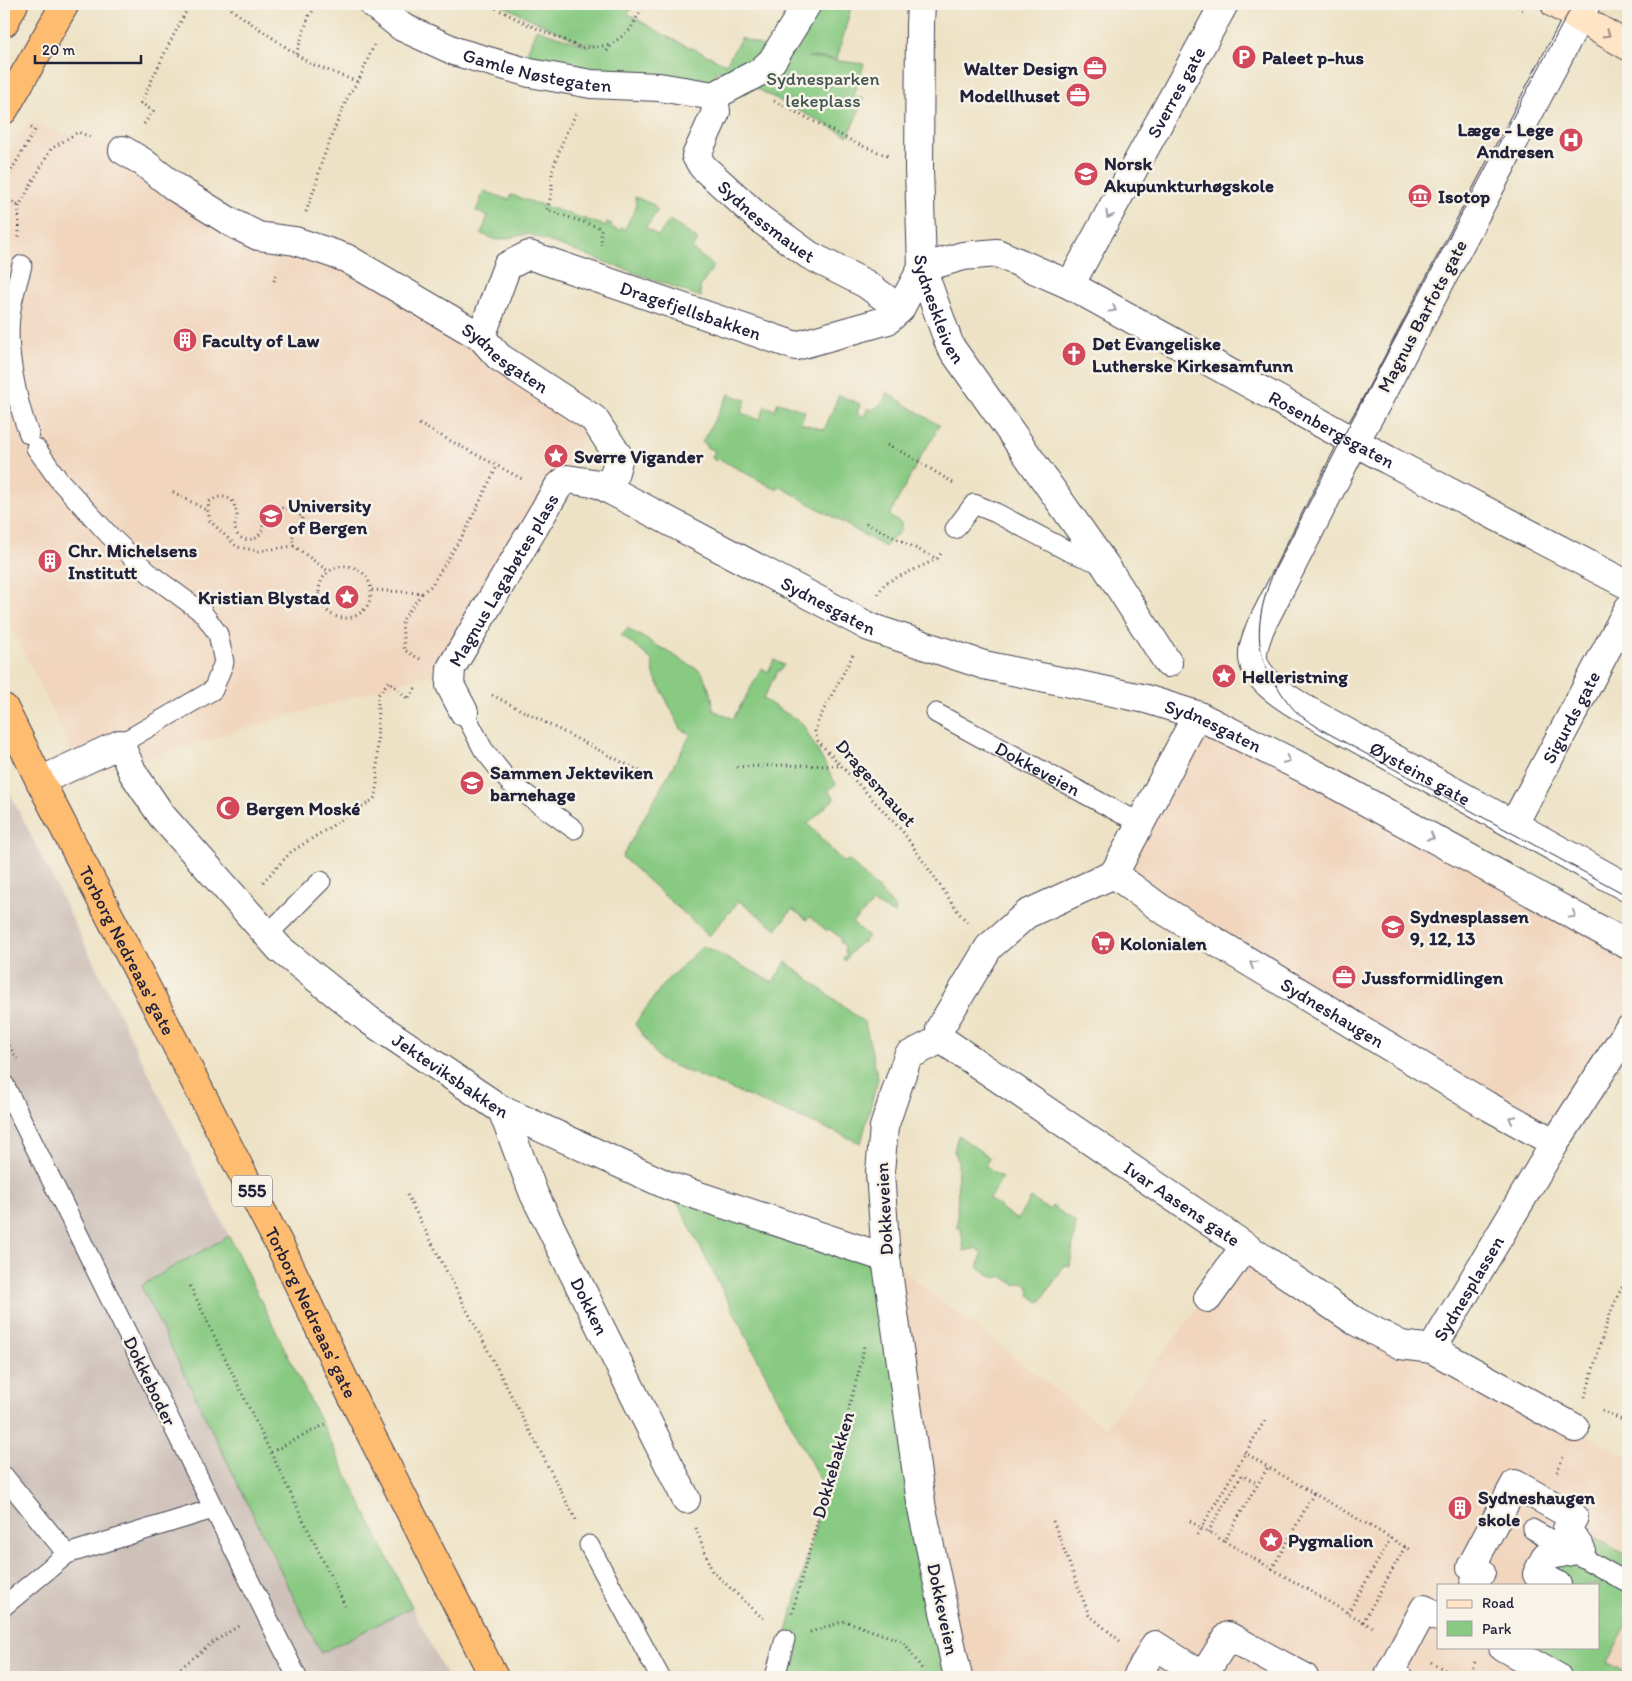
<svg xmlns="http://www.w3.org/2000/svg" width="1632" height="1681" font-family="Itim,sans-serif">
<style>
.built{fill:#f1d5bd;fill-rule:evenodd}
.industrial{fill:#cec1ba}
.green{fill:#89ca83;stroke:#56765f}
.lines{fill:none;stroke-linecap:round;stroke-linejoin:round}
.lane-casing{stroke:#403f50;stroke-width:21}
.street-casing{stroke:#403f50;stroke-width:30}
.secondary-casing{stroke:#403f50;stroke-width:30}
.highway-casing{stroke:#403f50;stroke-width:30}
.path{stroke:#403f50;stroke-width:3;stroke-dasharray:1 4;stroke-linecap:butt}
.lane{stroke:#fff;stroke-width:19}
.street{stroke:#fff;stroke-width:28}
.secondary{stroke:#ffe4c6;stroke-width:28}
.highway{stroke:#febc70;stroke-width:28}
.tram{stroke:#22223b;stroke-width:1}
.oneway{stroke:#9c8d87}
.oneway2{stroke:#9c9ca7}
.labels{text-anchor:middle;dominant-baseline:central;stroke-width:5;stroke-linejoin:round;paint-order:stroke}
.shield{fill:#f7f3e8;stroke:#62616f;stroke-width:1}
.shield-label{font-size:18px;font-weight:bold;fill:#22223b}
.poi-label{font-size:19px;font-weight:bold;fill:#22223b;stroke:#f7f3e8;text-anchor:start}
.street-label{font-size:19px;fill:#22223b;stroke:#f7f3e8}
.park-label{font-size:19px;fill:#415451;stroke:#f7f3e8}
</style>
<rect width="100%" height="100%" fill="#f7f3e8"/>
<filter id="ink" filterUnits="userSpaceOnUse"><feTurbulence type="fractalNoise" baseFrequency=".02" numOctaves="2"/><feDisplacementMap in="SourceGraphic" scale="10" xChannelSelector="R" yChannelSelector="G"/><feConvolveMatrix kernelMatrix="1 2 1 2 8 2 1 2 1" color-interpolation-filters="sRGB"/></filter>
<filter id="wash" filterUnits="userSpaceOnUse"><feTurbulence type="fractalNoise" baseFrequency=".0096" numOctaves="4" result="noise"/><feDisplacementMap in="SourceGraphic" scale="20" xChannelSelector="R" yChannelSelector="G"/><feGaussianBlur stdDeviation="1.12" result="paint"/><feColorMatrix in="noise" values="0 0 0 0 0 0 0 0 0 0 0 0 0 0 0 0 0 1.4 0 .05"/><feComposite in="paint" operator="in"/></filter>
<g filter="url(#wash)">
<rect width="100%" height="100%" fill="#ede2c5"/>
<path class="built" d="M 28,123 L 123,150 L 176,189 L 346,258 L 594,419 L 451,668 L 82,777 L 62,729 L 4,613 L 4,164 Z
M 1197,715 L 1628,945 L 1628,1002 L 1555,1143 L 1114,874 Z
M 1245,1246 L 1628,1457 L 1628,1677 L 958,1677 L 886,1258 L 1105,1428 ZM 1438,1585 L 1598,1585 L 1598,1647 L 1438,1647 Z"/>
<path class="industrial" d="M 4,781 L 229,1236 L 175,1266 L 321,1652 L 412,1607 L 447,1677 L 4,1677 Z"/>
<path class="green" d="M 499,4 L 634,4 L 628,14 L 668,37 L 726,64 L 741,38 L 788,55 L 817,4 L 852,4 L 837,59 L 808,57 L 864,64 L 854,96 L 864,99 L 848,136 L 742,81 L 717,71 L 705,91 L 522,66 L 536,29 L 588,46 L 594,44 L 582,43 Z
M 484,191 L 509,200 L 511,195 L 606,226 L 607,222 L 612,224 L 611,227 L 620,231 L 621,228 L 625,229 L 636,207 L 635,197 L 654,205 L 654,207 L 658,210 L 646,228 L 658,236 L 670,220 L 698,240 L 692,249 L 714,266 L 700,287 L 701,297 L 529,234 L 497,240 L 481,234 L 488,216 L 476,211 Z
M 886,392 L 940,426 L 934,431 L 936,433 L 922,454 L 889,516 L 901,523 L 901,530 L 885,547 L 779,486 L 777,490 L 718,458 L 716,461 L 712,458 L 715,451 L 706,447 L 707,445 L 702,442 L 729,394 L 746,400 L 741,413 L 760,420 L 765,406 L 775,410 L 778,402 L 805,411 L 801,423 L 824,430 L 839,395 L 860,404 L 857,413 L 864,417 L 868,408 L 872,410 C 879,406 886,401 886,392 Z
M 627,628 L 702,672 L 712,697 L 713,710 L 733,719 L 762,668 L 768,672 L 774,660 L 784,665 L 780,671 L 778,670 L 763,699 L 802,723 L 836,784 L 828,791 L 835,798 L 808,824 L 843,862 L 849,860 L 876,888 L 878,888 L 896,910 L 895,914 L 873,903 L 852,923 L 868,936 L 863,943 L 861,942 L 855,947 L 845,961 L 843,959 L 846,955 L 844,945 L 840,942 L 841,938 L 829,929 L 827,931 L 810,917 L 807,920 L 792,909 L 777,929 L 739,901 L 709,936 L 622,857 L 691,734 L 681,729 L 654,675 L 652,660 L 621,635 Z
M 703,946 L 773,982 L 786,962 L 865,1023 L 878,1078 L 861,1143 L 660,1060 L 635,1024 L 664,983 Z
M 958,1135 L 990,1158 L 985,1165 L 1002,1178 L 989,1199 L 1017,1220 L 1031,1198 L 1049,1210 L 1052,1206 L 1076,1223 L 1070,1266 L 1065,1265 L 1041,1301 L 1039,1302 L 1029,1295 L 1030,1291 L 1027,1284 L 1020,1283 L 1016,1285 L 1002,1276 L 995,1278 L 978,1267 L 982,1254 L 977,1248 L 964,1251 L 961,1228 L 957,1228 L 958,1160 L 954,1151 Z
M 669,1186 L 886,1258 L 958,1677 L 775,1677 L 825,1490 Z
M 229,1236 L 412,1607 L 321,1653 L 141,1286 L 167,1270 Z
M 1570,1524 L 1628,1556 L 1628,1623 L 1607,1662 L 1628,1674 L 1628,1677 L 1557,1677 L 1503,1647 L 1598,1647 L 1598,1585 L 1557,1585 L 1537,1574 Z"/>
</g>
<g filter="url(#ink)">
<g class="lines">
<defs>
<g id="lane">
<path d="M 22,265 C 18,282 11,300 10,317 C 6,349 17,404 29,434"/>
<path d="M 36,448 L 58,479 L 110,536 L 150,574 L 203,613 L 218,634 L 224,662 L 213,690 L 120,744"/>
<path d="M 955,529 L 974,504 L 996,513 L 1068,551 L 1105,565"/>
<path d="M 464,712 L 483,749 L 510,783 L 574,829"/>
<path id="s1" d="M 936,713 L 1120,813 L 1141,822"/>
<path d="M 267,935 L 321,881"/>
<path d="M 4,1084 L 297,1677"/>
<path d="M 4,1476 L 67,1554 L 213,1509"/>
<path d="M 1532,1529 L 1628,1583"/>
<path d="M 589,1545 L 660,1677"/>
<path d="M 4,1606 L 67,1554"/>
<path d="M 775,1677 L 785,1639"/>
</g>
<g id="street">
<path id="s2" d="M 373,4 L 402,27 L 457,52 L 530,73 L 591,84 L 659,87 L 714,96"/>
<path id="s3" d="M 921,4 L 920,24 L 919,168 L 922,268 L 950,346 L 1105,565 L 1168,663"/>
<path id="s4" d="M 1586,4 L 1376,404 L 1355,441 L 1260,628 C 1257,637 1252,648 1253,658 C 1255,679 1285,697 1301,707 L 1628,888"/>
<path id="s5" d="M 714,96 L 716,112 L 696,156 L 703,167 L 760,219 L 809,255 L 866,284 L 900,309"/>
<path d="M 714,96 L 761,71 L 772,61 L 807,4"/>
<path id="s6" d="M 123,150 L 143,162 L 176,188 L 232,223 L 258,236 L 295,241 L 346,258 L 481,337 L 499,357 L 594,419 L 619,457 L 610,490 L 860,622 L 869,627 L 984,665 L 1146,699 L 1197,715 L 1321,777 L 1628,945"/>
<path id="s7" d="M 1070,285 L 1224,4"/>
<path id="s8" d="M 481,337 L 507,266 L 529,255 L 796,346 L 888,320 L 900,309 L 922,268 L 963,256 L 997,253 L 1070,285 L 1388,460 L 1628,585"/>
<path id="s9" d="M 464,712 L 450,685 L 451,668 L 558,487 L 567,479 L 599,484 L 610,490"/>
<path id="s10" d="M 40,781 L 120,744 L 133,773 L 162,816 L 280,949 L 369,1020 L 502,1110 L 669,1186 L 886,1258"/>
<path id="s11" d="M 1514,824 L 1628,609"/>
<path id="s12" d="M 1114,874 L 1160,908 L 1486,1105 L 1555,1143"/>
<path id="s13" d="M 941,1039 L 1355,1321 L 1401,1345 L 1432,1349"/>
<path id="s14" d="M 502,1110 L 534,1194 L 686,1499"/>
<path d="M 1208,1298 L 1245,1246"/>
<path id="s15" d="M 1575,1428 L 1432,1349 L 1555,1143 L 1628,1030"/>
<path d="M 1474,1585 L 1481,1572 L 1471,1567 L 1515,1484 L 1574,1517 L 1567,1529 L 1581,1549 L 1546,1556 L 1537,1574 L 1557,1585"/>
<path d="M 1503,1647 L 1557,1677"/>
<path d="M 958,1677 L 922,1509 L 886,1258 L 880,1172 L 884,1127 L 908,1056 L 941,1039 L 940,1028 L 989,947 L 1027,914 L 1114,874 L 1197,715"/>
<path d="M 1137,1677 L 1155,1645 L 1203,1676 L 1228,1636 L 1304,1677"/>
<path d="M 1398,1677 L 1390,1673 L 1424,1609 L 1438,1617"/>
</g>
<path id="secondary" d="M 1555,4 L 1628,46"/>
<g id="highway">
<path d="M 4,23 L 14,4"/>
<path d="M 4,110 L 65,4"/>
<path id="s16" d="M 4,708 L 40,781 L 284,1254 L 358,1409 L 494,1677"/>
</g>
</defs>
<use href="#lane" class="lane-casing"/>
<use href="#street" class="street-casing"/>
<use href="#secondary" class="secondary-casing"/>
<use href="#highway" class="highway-casing"/>
<path class="path" d="M 230,4 L 232,10 L 309,63 L 358,82
M 487,4 L 531,26 L 582,48 L 611,45
M 1513,4 L 1523,10
M 607,51 L 613,43 L 630,30 L 644,4
M 296,54 L 309,16 L 318,4
M 774,101 L 860,145 L 888,156
M 576,114 L 565,135 L 552,171 L 552,192 L 547,210 L 601,228 L 601,245
M 144,124 L 153,111 L 141,103 L 167,48 L 190,4
M 4,183 L 35,130 L 30,127
M 4,197 L 19,206
M 306,212 L 316,184 L 322,161 L 336,125 L 349,94 L 358,82 L 374,45
M 19,237 L 19,206 L 51,149 L 78,132 L 93,138
M 274,281 L 277,272
M 419,424 L 524,480
M 887,445 L 908,455 L 955,484
M 173,492 L 208,511
M 866,523 L 937,559 L 942,552
M 294,546 L 259,551 L 237,547 L 210,521 L 208,511 L 209,502 C 217,496 223,495 232,500 C 234,505 237,511 237,516 C 237,519 235,522 235,524 C 234,539 247,543 258,537 L 263,529 L 261,515 L 263,512 L 269,508 L 287,508 L 303,517 L 292,538 L 294,546 L 328,571
M319 592a26 26 0 1 1 52 0a26 26 0 1 1-52 0Z
M 372,590 L 422,593 L 431,586 L 466,530 L 497,466
M 878,594 L 885,583 L 937,559
M 853,655 L 818,721 L 815,731 L 817,740 L 903,832 L 959,913 L 969,924
M 420,659 L 404,650 L 402,621 L 422,593
M 492,695 L 649,776
M 737,767 L 784,765 L 840,766
M 263,882 L 291,852 L 374,799 L 377,792 L 378,695 L 389,681 L 408,699 L 417,686
M 4,1037 L 17,1059
M 407,1195 L 576,1520
M 190,1286 L 345,1606
M 1585,1397 C 1597,1359 1606,1311 1628,1278
M 1602,1410 L 1628,1423
M 271,1452 L 328,1423
M 1244,1452 L 1268,1467
M 1557,1472 L 1563,1457
M 1053,1521 L 1089,1615 L 1120,1641
M 1190,1521 L 1201,1528 L 1195,1538
M 696,1528 L 712,1571 L 766,1621
M 1208,1532 L 1242,1475 L 1258,1484
M 1391,1538 L 1405,1547
M 1224,1541 L 1201,1528 L 1265,1420
M 1272,1569 L 1314,1493
M 792,1613 L 862,1360 L 864,1344
M 1348,1613 L 1391,1538 L 1268,1467 L 1224,1541 L 1372,1627
M 1363,1622 L 1405,1547 L 1412,1550
M 810,1632 L 845,1621 L 904,1642 L 922,1669
M 1431,1662 L 1457,1677
M 169,1677 L 212,1643 L 240,1625
M 1469,1677 L 1475,1662"/>
<use href="#lane" class="lane"/>
<use href="#street" class="street"/>
<use href="#secondary" class="secondary"/>
<use href="#highway" class="highway"/>
<path class="tram" d="M 1573,4 L 1344,435 L 1274,571 C 1263,598 1254,630 1263,658 C 1265,668 1271,677 1277,686 C 1283,696 1291,708 1301,716 C 1308,721 1316,726 1324,731 L 1628,896"/>
</g>
<defs><path id="oneway-chevron" d="M-2-3.5L2.5 0L-2 3.5" fill="none" stroke-width="1.6" stroke-linecap="round" stroke-linejoin="round" transform="scale(1.25)"/></defs>
<use class="oneway" href="#oneway-chevron" transform="translate(1607 34) rotate(32)"/>
<g class="oneway2">
<use href="#oneway-chevron" transform="translate(1109 215) rotate(119)"/>
<use href="#oneway-chevron" transform="translate(1113 309) rotate(29)"/>
<use href="#oneway-chevron" transform="translate(1287 760) rotate(26)"/>
<use href="#oneway-chevron" transform="translate(1431 837) rotate(29)"/>
<use href="#oneway-chevron" transform="translate(1573 915) rotate(29)"/>
<use href="#oneway-chevron" transform="translate(1253 964) rotate(-149)"/>
<use href="#oneway-chevron" transform="translate(1512 1119) rotate(-152)"/>
</g>
</g>
<defs>
<symbol id="parking-disc" viewBox="-11 -11 22 22"><circle r="9.5" fill="#d1495b" stroke="#f7f3e8"/><path d="M-3.5-5.5H1a3.5 3.5 0 0 1 0 7H-1V5.5H-3.5ZM-1-3.4V-.6H.8a1.4 1.4 0 0 0 0-2.8Z" fill="#fff"/></symbol>
<symbol id="office-disc" viewBox="-11 -11 22 22"><circle r="9.5" fill="#d1495b" stroke="#f7f3e8"/><path d="M-6-3h4V-5.5h4V-3h4V5H-6ZM-1-4.5V-3h2v-1.5ZM-6 0V1H6V0Z" fill="#fff"/></symbol>
<symbol id="hospital-disc" viewBox="-11 -11 22 22"><circle r="9.5" fill="#d1495b" stroke="#f7f3e8"/><path d="M-5-5h3v3.5h4V-5h3V5h-3V1.5h-4V5h-3Z" fill="#fff"/></symbol>
<symbol id="university-disc" viewBox="-11 -11 22 22"><circle r="9.5" fill="#d1495b" stroke="#f7f3e8"/><path d="M0-5L7-2L0 1L-7-2ZM-4 1L0 2.5L4 1V4Q0 6-4 4Z" fill="#fff"/></symbol>
<symbol id="museum-disc" viewBox="-11 -11 22 22"><circle r="9.5" fill="#d1495b" stroke="#f7f3e8"/><path d="M0-6L6-3V-2H-6V-3ZM-5-1h2V3h-2ZM-1-1h2V3h-2ZM3-1h2V3H3ZM-6 4H6V6H-6Z" fill="#fff"/></symbol>
<symbol id="building-disc" viewBox="-11 -11 22 22"><circle r="9.5" fill="#d1495b" stroke="#f7f3e8"/><path d="M-4-6H4V6H1V3H-1V6H-4ZM-2.5-4.3h1.7v1.8h-1.7ZM.8-4.3h1.7v1.8H.8ZM-2.5-1h1.7V.8h-1.7ZM.8-1h1.7V.8H.8Z" fill="#fff"/></symbol>
<symbol id="church-disc" viewBox="-11 -11 22 22"><circle r="9.5" fill="#d1495b" stroke="#f7f3e8"/><path d="M-1.2-6h2.4v3.5h3.3v2.4h-3.3V6h-2.4V-.1h-3.3v-2.4h3.3Z" fill="#fff"/></symbol>
<symbol id="sight-disc" viewBox="-11 -11 22 22"><circle r="9.5" fill="#d1495b" stroke="#f7f3e8"/><path d="M0-6L1.8-2.2L6-1.7L2.9 1.2L3.7 5.4L0 3.3L-3.7 5.4L-2.9 1.2L-6-1.7L-1.8-2.2Z" fill="#fff"/></symbol>
<symbol id="school-disc" viewBox="-11 -11 22 22"><circle r="9.5" fill="#d1495b" stroke="#f7f3e8"/><path d="M0-5L7-2L0 1L-7-2ZM-4 1L0 2.5L4 1V4Q0 6-4 4Z" fill="#fff"/></symbol>
<symbol id="mosque-disc" viewBox="-11 -11 22 22"><circle r="9.5" fill="#d1495b" stroke="#f7f3e8"/><path d="M3.5-4.9A6 6 0 1 0 3.5 4.9A5 5 0 1 1 3.5-4.9Z" fill="#fff"/></symbol>
<symbol id="supermarket-disc" viewBox="-11 -11 22 22"><circle r="9.5" fill="#d1495b" stroke="#f7f3e8"/><path d="M-6-5.5h2.5l.6 2H6L4.5 2H-2.5L-4.4-4H-6ZM-1.5 3.2a1.3 1.3 0 1 0 .1 0ZM3 3.2a1.3 1.3 0 1 0 .1 0Z" fill="#fff"/></symbol>
</defs>
<g fill-rule="evenodd">
<use href="#parking-disc" x="1230" y="43" width="28" height="28"/>
<use href="#office-disc" x="1081" y="54" width="28" height="28"/>
<use href="#office-disc" x="1064" y="81" width="28" height="28"/>
<use href="#hospital-disc" x="1557" y="126" width="28" height="28"/>
<use href="#university-disc" x="1072" y="160" width="28" height="28"/>
<use href="#museum-disc" x="1406" y="182" width="28" height="28"/>
<use href="#building-disc" x="171" y="326" width="28" height="28"/>
<use href="#church-disc" x="1060" y="340" width="28" height="28"/>
<use href="#sight-disc" x="542" y="442" width="28" height="28"/>
<use href="#university-disc" x="257" y="502" width="28" height="28"/>
<use href="#building-disc" x="36" y="547" width="28" height="28"/>
<use href="#sight-disc" x="333" y="583" width="28" height="28"/>
<use href="#sight-disc" x="1210" y="662" width="28" height="28"/>
<use href="#school-disc" x="458" y="769" width="28" height="28"/>
<use href="#mosque-disc" x="214" y="794" width="28" height="28"/>
<use href="#university-disc" x="1379" y="913" width="28" height="28"/>
<use href="#supermarket-disc" x="1089" y="929" width="28" height="28"/>
<use href="#office-disc" x="1330" y="963" width="28" height="28"/>
<use href="#building-disc" x="1446" y="1494" width="28" height="28"/>
<use href="#sight-disc" x="1257" y="1526" width="28" height="28"/>
</g>
<g class="labels">
<rect class="shield" x="232" y="1175.5" width="40" height="31" rx="4"/>
<g class="shield-label">
<text x="252" y="1191">555</text>
</g>
<g class="poi-label">
<text x="1262" y="57">Paleet p-hus</text>
<text x="1078" y="68" text-anchor="end">Walter Design</text>
<text x="1060" y="95" text-anchor="end">Modellhuset</text>
<text x="1554" y="129" text-anchor="end">Læge - Lege<tspan x="1554" dy="22">Andresen</tspan></text>
<text x="1104" y="163">Norsk<tspan x="1104" dy="22">Akupunkturhøgskole</tspan></text>
<text x="1438" y="196">Isotop</text>
<text x="202" y="340">Faculty of Law</text>
<text x="1092" y="343">Det Evangeliske<tspan x="1092" dy="22">Lutherske Kirkesamfunn</tspan></text>
<text x="574" y="456">Sverre Vigander</text>
<text x="288" y="505">University<tspan x="288" dy="22">of Bergen</tspan></text>
<text x="68" y="550">Chr. Michelsens<tspan x="68" dy="22">Institutt</tspan></text>
<text x="330" y="597" text-anchor="end">Kristian Blystad</text>
<text x="1242" y="676">Helleristning</text>
<text x="490" y="772">Sammen Jekteviken<tspan x="490" dy="22">barnehage</tspan></text>
<text x="246" y="808">Bergen Moské</text>
<text x="1410" y="916">Sydnesplassen<tspan x="1410" dy="22">9, 12, 13</tspan></text>
<text x="1120" y="943">Kolonialen</text>
<text x="1362" y="977">Jussformidlingen</text>
<text x="1478" y="1497">Sydneshaugen<tspan x="1478" dy="22">skole</tspan></text>
<text x="1288" y="1540">Pygmalion</text>
</g>
<g class="street-label">
<text stroke="none"><textPath href="#s2" startOffset="180">Gamle Nøstegaten</textPath></text>
<text stroke="none"><textPath href="#s7" startOffset="220">Sverres gate</textPath></text>
<text stroke="none"><textPath href="#s5" startOffset="161">Sydnessmauet</textPath></text>
<text stroke="none"><textPath href="#s3" startOffset="308">Sydneskleiven</textPath></text>
<text stroke="none"><textPath href="#s8" startOffset="271">Dragefjellsbakken</textPath></text>
<text transform="translate(1422 316) rotate(-62)">Magnus Barfots gate</text>
<text stroke="none"><textPath href="#s6" startOffset="440">Sydnesgaten</textPath></text>
<text stroke="none"><textPath href="#s8" startOffset="996">Rosenbergsgaten</textPath></text>
<text stroke="none"><textPath href="#s9" startOffset="150">Magnus Lagabøtes plass</textPath></text>
<text stroke="none"><textPath href="#s6" startOffset="875">Sydnesgaten</textPath></text>
<text stroke="none"><textPath href="#s11" startOffset="121">Sigurds gate</textPath></text>
<text stroke="none"><textPath href="#s6" startOffset="1280">Sydnesgaten</textPath></text>
<text stroke="none"><textPath href="#s1" startOffset="116">Dokkeveien</textPath></text>
<text stroke="none"><textPath href="#s4" startOffset="942">Øysteins gate</textPath></text>
<text transform="translate(876 783) rotate(48)">Dragesmauet</text>
<text stroke="none"><textPath href="#s16" startOffset="272">Torborg Nedreaas' gate</textPath></text>
<text stroke="none"><textPath href="#s12" startOffset="259">Sydneshaugen</textPath></text>
<text stroke="none"><textPath href="#s10" startOffset="562">Jekteviksbakken</textPath></text>
<text stroke="none"><textPath href="#s13" startOffset="292">Ivar Aasens gate</textPath></text>
<text transform="translate(884 1209) rotate(-93)">Dokkeveien</text>
<text stroke="none"><textPath href="#s15" startOffset="234">Sydnesplassen</textPath></text>
<text stroke="none"><textPath href="#s14" startOffset="215">Dokken</textPath></text>
<text stroke="none"><textPath href="#s16" startOffset="678">Torborg Nedreaas' gate</textPath></text>
<text transform="translate(150 1381) rotate(64)">Dokkeboder</text>
<text transform="translate(833 1465) rotate(-74)">Dokkebakken</text>
<text transform="translate(943 1609) rotate(78)">Dokkeveien</text>
</g>
<g class="park-label">
<text x="823" y="78">Sydnesparken<tspan x="823" dy="22">lekeplass</tspan></text>
</g>
</g>
<rect width="1632" height="1681" fill="none" stroke="#f7f3e8" stroke-width="20"/>
<rect x="1437" y="1584" width="162" height="65" fill="#f7f3e8" stroke="#a29fa3"/>
<rect x="1447" y="1600" width="25" height="8" fill="#ffe4c6" stroke="#a29fa3"/>
<text x="1482" y="1608" font-size="15" fill="#22223b">Road</text>
<rect x="1447" y="1621" width="25" height="15" fill="#89ca83" stroke="#a29fa3"/>
<text x="1482" y="1634" font-size="15" fill="#22223b">Park</text>
<path d="M35 55v8h106v-8" fill="none" stroke="#22223b" stroke-width="2.5"/>
<text x="42" y="55" font-size="15" fill="#22223b" stroke="#f7f3e8" stroke-width="4" paint-order="stroke">20 m</text>
</svg>
